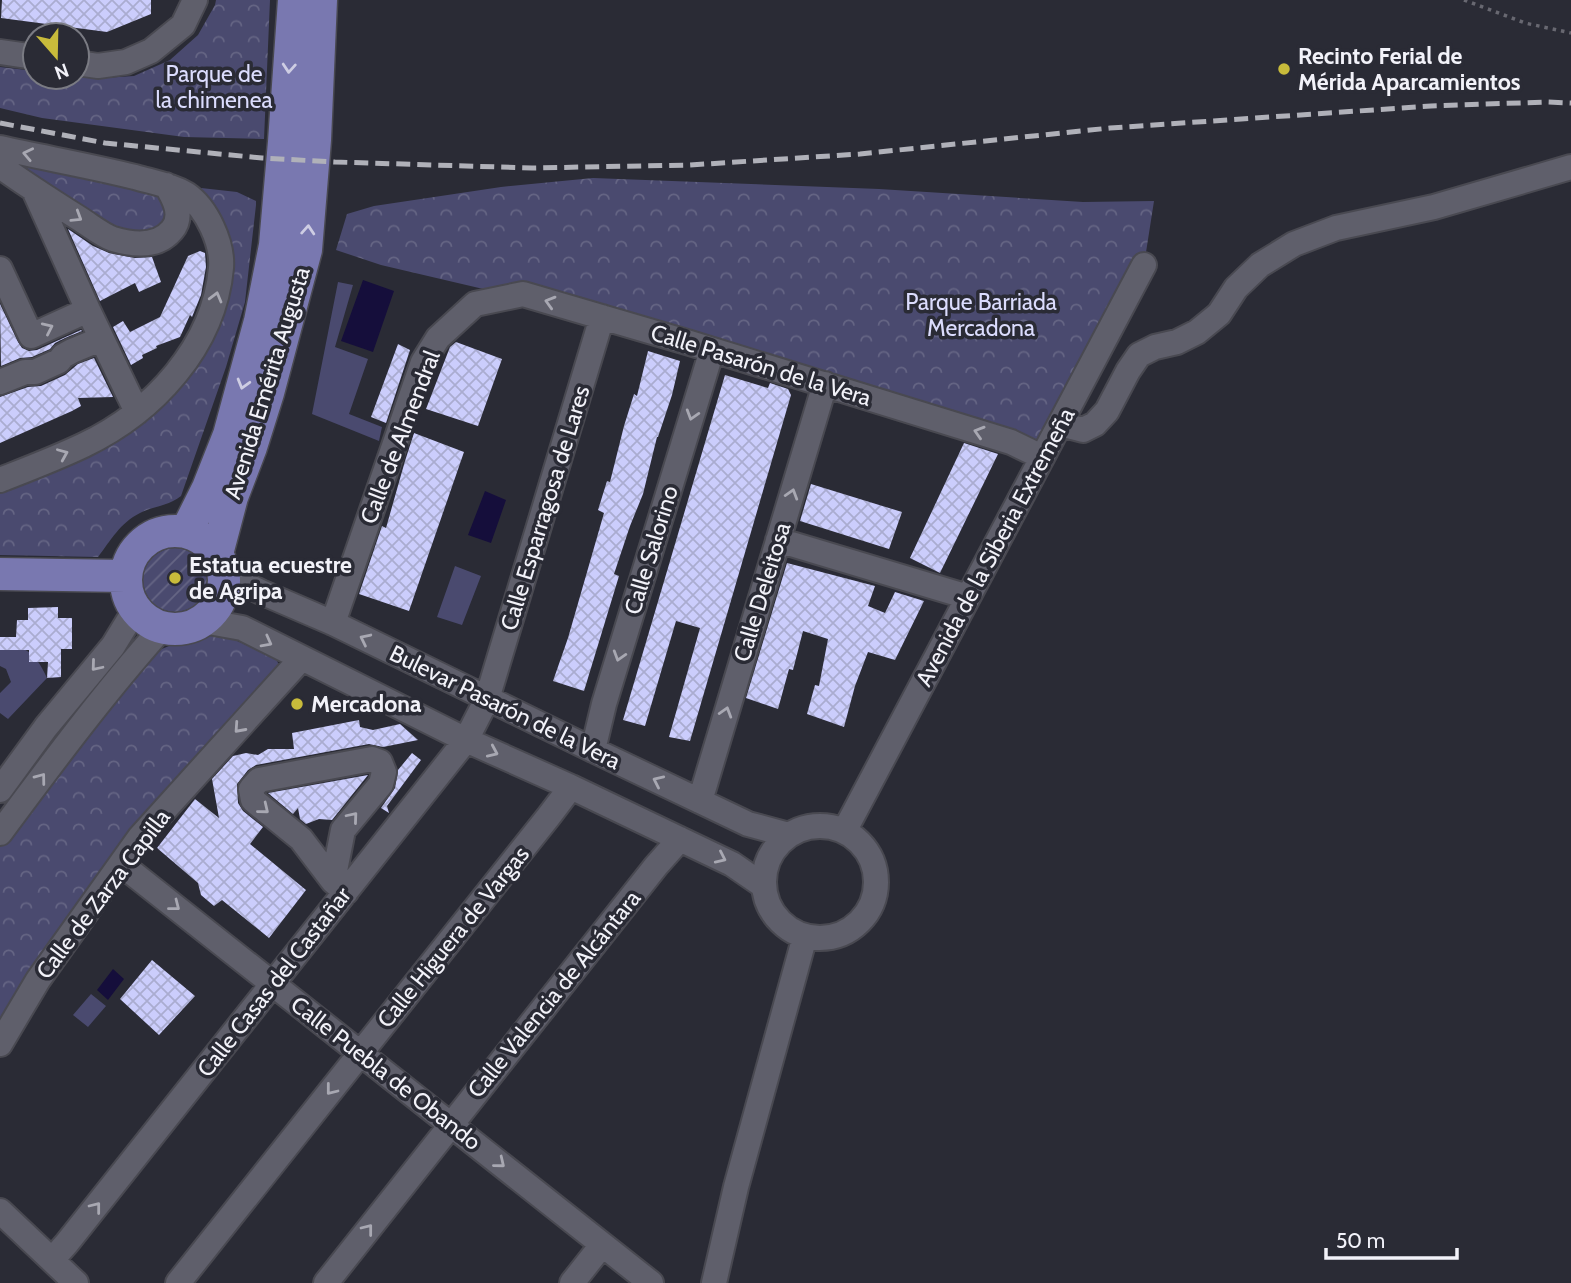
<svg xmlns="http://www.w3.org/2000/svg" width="1571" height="1283" font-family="Cabin,sans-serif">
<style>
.grass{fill:#4a4a6f}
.park{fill:url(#park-crowns)}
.garden{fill:url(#garden-furrows)}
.water{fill:#150e3b}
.building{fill:url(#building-cross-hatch)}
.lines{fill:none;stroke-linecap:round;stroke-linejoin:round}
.minor-casing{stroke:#494951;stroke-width:28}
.major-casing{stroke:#494951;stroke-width:35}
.path{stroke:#686871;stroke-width:3.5;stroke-dasharray:3.5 5;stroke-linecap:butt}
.minor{stroke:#5f5f6b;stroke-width:24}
.major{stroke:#7978b0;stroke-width:32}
.rail{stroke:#b0b1b9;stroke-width:5;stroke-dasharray:14 7;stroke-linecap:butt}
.oneway{stroke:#cecde3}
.oneway2{stroke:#a8a8b2}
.poi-dot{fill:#c8bb3b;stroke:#2a2b35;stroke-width:2.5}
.labels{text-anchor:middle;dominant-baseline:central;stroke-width:7;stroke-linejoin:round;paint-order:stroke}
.poi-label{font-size:23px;font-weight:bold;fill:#f2f2f9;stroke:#2a2b35;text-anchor:start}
.park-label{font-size:23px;fill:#dbdcfd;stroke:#2a2b35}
.street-label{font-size:23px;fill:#f2f2f9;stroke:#2a2b35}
</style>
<defs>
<pattern id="park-crowns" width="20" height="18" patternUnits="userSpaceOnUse" patternTransform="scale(1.75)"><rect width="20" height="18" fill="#4a4a6f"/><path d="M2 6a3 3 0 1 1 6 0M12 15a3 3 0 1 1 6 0" fill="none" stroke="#656584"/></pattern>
<pattern id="garden-furrows" width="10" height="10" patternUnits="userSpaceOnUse" patternTransform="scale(1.75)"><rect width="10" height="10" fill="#4a4a6f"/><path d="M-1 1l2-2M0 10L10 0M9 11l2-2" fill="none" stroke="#656584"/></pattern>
<pattern id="building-cross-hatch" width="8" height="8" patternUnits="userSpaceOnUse" patternTransform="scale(1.75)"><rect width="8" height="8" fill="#cbcdfc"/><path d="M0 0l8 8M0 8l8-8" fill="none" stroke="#aaacd0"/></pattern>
</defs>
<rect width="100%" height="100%" fill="#2a2b35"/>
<path class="grass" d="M 338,282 L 353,285 L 335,347 L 368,359 L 349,414 L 382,427 L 379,441 L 312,414 Z
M 455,566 L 481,576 L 462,625 L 437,617 Z
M 0,640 C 28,650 34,650 47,678 L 8,719 L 0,713 L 0,693 L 11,682 L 6,669 L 0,666 Z
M 91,994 L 106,1006 L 88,1027 L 73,1015 Z"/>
<path class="park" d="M 216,0 L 270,0 L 264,139 L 184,137 L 42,118 L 0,108 L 0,67 L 35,71 L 35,77 L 77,77 L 77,76 L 103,78 L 134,76 L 170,60 L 198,35 L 215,5 Z
M 13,163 L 153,187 L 167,198 L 168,216 L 161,233 L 112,232 Z
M 593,178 L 879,189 L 1083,202 L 1154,201 L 1144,265 L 1042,457 L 602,317 L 381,265 L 336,250 L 347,214 L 374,206 L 501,187 Z
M 201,188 L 237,192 L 256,201 L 256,205 L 245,302 L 226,367 L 181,496 C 169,506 153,506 140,513 C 120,523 111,540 98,557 L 0,555 L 0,489 L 100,446 L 220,308 L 206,198 Z
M 219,633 L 276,658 L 280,668 L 0,1025 L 0,847 L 20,818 L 152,653 L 169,646 Z"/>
<path class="garden" d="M143 580a32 32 0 1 1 64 0a32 32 0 1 1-64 0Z"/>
<path class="water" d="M 363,280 L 394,291 L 373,352 L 341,341 Z
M 485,491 L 506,500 L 491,543 L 468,535 Z
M 113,969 L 124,979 L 108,1000 L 97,990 Z"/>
<path class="building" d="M 2,0 L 151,0 L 151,14 L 107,32 L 1,18 Z
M 68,229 L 93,246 L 109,253 L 135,258 L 152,257 L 161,282 L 139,292 L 135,283 L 100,301 Z
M 200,251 L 205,253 L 206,267 L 201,295 L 192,317 L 190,315 L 180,337 L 156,346 L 157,348 L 142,355 L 143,358 L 131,365 L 113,327 L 123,321 L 130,332 L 160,317 L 188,256 Z
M 0,304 L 18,342 L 22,348 L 29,351 L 37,350 L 81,330 L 82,331 L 65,338 L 55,343 L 50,349 L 32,357 L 20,358 L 1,366 Z
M 456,342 L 502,359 L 478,426 L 426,409 L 450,347 Z
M 398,344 L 410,350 L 386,423 L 371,417 Z
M 648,351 L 680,361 L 672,395 L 658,437 L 657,437 L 643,494 L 630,526 L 614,574 L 619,576 L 584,691 L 553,681 L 568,638 L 604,513 L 598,510 L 607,481 L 610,482 L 624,426 L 634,394 L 637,396 Z
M 94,358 L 113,397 L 78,398 L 81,406 L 72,411 L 0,443 L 0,397 L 28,387 L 41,386 L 65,375 L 78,364 Z
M 725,375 L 768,388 L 770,383 L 788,389 L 791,395 L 690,741 L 669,737 L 700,628 L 676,621 L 645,726 L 623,720 Z
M 414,433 L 464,452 L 409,611 L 359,594 L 382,526 L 386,528 L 405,461 Z
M 964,443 L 998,454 L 940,573 L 910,558 Z
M 811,484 L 902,512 L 889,549 L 800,521 Z
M 787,563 L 875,586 L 868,606 L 885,613 L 895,592 L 924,601 L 895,660 L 868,652 L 855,686 L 844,727 L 807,714 L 815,685 L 819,686 L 828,639 L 803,631 L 793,670 L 789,669 L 778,709 L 746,698 Z
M 58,607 L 58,618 L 72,618 L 72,649 L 61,649 L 61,677 L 47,678 L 48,662 L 29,662 L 29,650 L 0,650 L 0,637 L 16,637 L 17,620 L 28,620 L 28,608 Z
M 359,720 L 360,727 L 373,730 L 400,724 L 418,740 L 383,747 L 369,744 L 256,765 L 248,770 L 237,784 L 238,803 L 243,811 L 263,827 L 250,844 L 306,890 L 269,938 L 222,900 L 214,906 L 201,895 L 198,883 L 157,848 L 195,799 L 219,818 L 212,779 L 233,756 L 246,753 L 258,755 L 268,749 L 294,749 L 292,733 Z
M 412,753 L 421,760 L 387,806 L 389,813 L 381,808 L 395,788 L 398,770 Z
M 368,775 L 332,820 L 319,819 L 306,824 L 300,819 L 298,808 L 293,814 L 268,793 Z
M 152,960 L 195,996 L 159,1035 L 120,999 Z"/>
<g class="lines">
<defs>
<path id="minor" d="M 0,52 L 35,57
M 77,63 L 98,66 L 126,62 L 151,51 L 183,25 L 195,0
M 0,148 C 45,158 91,166 135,177 C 152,182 171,185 186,194 C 207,208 223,244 221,268 C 214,347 153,412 84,445 C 57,458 28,469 0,480
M 0,166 C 26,185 53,202 80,219 C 91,226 102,235 113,239 C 133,245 157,248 172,230 C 184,216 174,198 166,185
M 34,190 L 88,310 L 137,412
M 0,269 L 31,336 L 88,310
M 0,382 L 25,372 L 35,372 L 59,361 L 63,356 L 72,351 L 96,341
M 1060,424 L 1083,430 L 1095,424 L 1107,411 L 1128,371 L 1139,355 L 1155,347 L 1177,342 L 1197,332 L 1219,314 L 1236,288 L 1260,265 L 1294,244 L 1336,228 L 1434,207 L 1571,167
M 778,540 L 968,597
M 224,574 L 261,592 L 333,623 L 593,750 L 748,824 L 789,835
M 203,621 L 242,628 L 466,740 L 571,787 L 732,864 L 764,886
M 333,623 L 423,362 L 438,338 L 475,304 L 523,294 L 690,343 L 1011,442 L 1042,457
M 593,750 L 604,704 L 712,350
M 0,790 L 46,727 L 113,646 L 135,610
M 700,801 L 825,384
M764 882a56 56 0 1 1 112 0a56 56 0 1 1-112 0Z
M 845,830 L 1144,265
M 0,833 C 52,763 104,693 162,628
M 121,864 L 651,1283
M 333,881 L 343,830 L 381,784 L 384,772 L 380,762 L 372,759 L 259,780 L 251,789 L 253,800 L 301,839 L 333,881 L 346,892
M 0,1044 L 38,980 L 140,837 L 301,659
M 0,1211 L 76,1283
M 52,1260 L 67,1243 L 466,740 L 487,699 L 602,317
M 178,1283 L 549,816 L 571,787
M 326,1283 L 656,866 L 680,839
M 572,1283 L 602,1245
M 714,1283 L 736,1187 L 805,936"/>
<path id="major" d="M126 580a49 49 0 1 1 98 0a49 49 0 1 1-98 0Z
M 186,532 L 208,488 L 229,435 L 260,321 L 275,245 L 284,142 L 294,0
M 217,554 L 232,497 L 251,447 L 268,393 L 306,250 L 315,140 L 321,0
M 0,574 L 125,576"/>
</defs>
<use href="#minor" class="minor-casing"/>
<use href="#major" class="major-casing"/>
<path class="path" d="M 1464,0 L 1525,23 L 1571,33"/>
<use href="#minor" class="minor"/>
<use href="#major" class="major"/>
<path class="rail" d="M 0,123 L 105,143 L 262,158 L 335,162 L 532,168 L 690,165 L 860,154 L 1110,128 L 1431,106 L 1546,102 L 1571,103"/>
</g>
<defs><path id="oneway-chevron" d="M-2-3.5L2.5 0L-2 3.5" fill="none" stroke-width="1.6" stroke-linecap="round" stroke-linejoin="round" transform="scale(1.75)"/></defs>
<g class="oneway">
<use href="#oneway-chevron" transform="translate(289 68) rotate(94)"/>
<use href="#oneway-chevron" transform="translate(308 230) rotate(-86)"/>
<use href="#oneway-chevron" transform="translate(243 384) rotate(106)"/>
</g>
<g class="oneway2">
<use href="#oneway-chevron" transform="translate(28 154) rotate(-168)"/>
<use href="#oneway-chevron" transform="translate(77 217) rotate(32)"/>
<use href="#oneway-chevron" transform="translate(216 297) rotate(-75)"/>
<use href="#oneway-chevron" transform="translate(550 302) rotate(-164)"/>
<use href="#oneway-chevron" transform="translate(48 328) rotate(-25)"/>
<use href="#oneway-chevron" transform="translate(692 415) rotate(107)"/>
<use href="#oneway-chevron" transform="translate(979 432) rotate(-163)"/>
<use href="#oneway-chevron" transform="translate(63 454) rotate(-23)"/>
<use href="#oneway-chevron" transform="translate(792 494) rotate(-73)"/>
<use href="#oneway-chevron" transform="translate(365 639) rotate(-154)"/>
<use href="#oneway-chevron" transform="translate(267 642) rotate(28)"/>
<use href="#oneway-chevron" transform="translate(619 656) rotate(107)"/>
<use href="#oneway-chevron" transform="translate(96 666) rotate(130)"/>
<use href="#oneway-chevron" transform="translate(726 712) rotate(-73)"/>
<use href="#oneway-chevron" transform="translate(239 728) rotate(132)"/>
<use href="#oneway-chevron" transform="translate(493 752) rotate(24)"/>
<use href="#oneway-chevron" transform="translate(41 778) rotate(-53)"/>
<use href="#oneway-chevron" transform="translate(658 781) rotate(-155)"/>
<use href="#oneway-chevron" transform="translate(264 809) rotate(39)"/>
<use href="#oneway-chevron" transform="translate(353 817) rotate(-50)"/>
<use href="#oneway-chevron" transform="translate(721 858) rotate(25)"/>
<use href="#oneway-chevron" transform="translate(175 906) rotate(38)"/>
<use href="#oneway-chevron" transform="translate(331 1090) rotate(128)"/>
<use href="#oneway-chevron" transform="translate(500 1163) rotate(39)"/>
<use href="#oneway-chevron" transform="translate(96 1207) rotate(-52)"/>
<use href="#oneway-chevron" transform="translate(368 1229) rotate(-52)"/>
</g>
<g class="poi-dot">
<circle cx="1284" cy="69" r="7"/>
<circle cx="175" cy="578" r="7"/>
<circle cx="297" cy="704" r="7"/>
</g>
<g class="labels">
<g class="poi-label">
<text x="1298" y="56">Recinto Ferial de<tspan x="1298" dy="26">Mérida Aparcamientos</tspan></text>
<text x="189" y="565">Estatua ecuestre<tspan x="189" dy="26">de Agripa</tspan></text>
<text x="311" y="704">Mercadona</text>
</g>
<g class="park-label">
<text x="214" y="74">Parque de<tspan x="214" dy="26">la chimenea</tspan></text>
<text x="981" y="302">Parque Barriada<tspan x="981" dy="26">Mercadona</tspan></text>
</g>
<g class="street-label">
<text transform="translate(761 365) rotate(17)">Calle Pasarón de la Vera</text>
<text transform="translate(267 383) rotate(-73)">Avenida Emérita Augusta</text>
<text transform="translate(400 437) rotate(-69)">Calle de Almendral</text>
<text transform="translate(545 508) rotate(-73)">Calle Esparragosa de Lares</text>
<text transform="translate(995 547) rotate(-62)">Avenida de la Siberia Extremeña</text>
<text transform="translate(651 550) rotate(-73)">Calle Salorino</text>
<text transform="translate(762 592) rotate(-73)">Calle Deleitosa</text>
<text transform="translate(505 707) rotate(26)">Bulevar Pasarón de la Vera</text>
<text transform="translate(103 894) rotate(-53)">Calle de Zarza Capilla</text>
<text transform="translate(453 937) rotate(-51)">Calle Higuera de Vargas</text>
<text transform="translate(274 982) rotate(-52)">Calle Casas del Castañar</text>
<text transform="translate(554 994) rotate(-51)">Calle Valencia de Alcántara</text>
<text transform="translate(386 1073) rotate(38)">Calle Puebla de Obando</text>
</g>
</g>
<g transform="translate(56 56) rotate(160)"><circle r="33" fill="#2a2b35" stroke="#7a7b83" stroke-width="2"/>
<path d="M0-5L12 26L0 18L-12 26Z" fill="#c8bb3b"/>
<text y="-10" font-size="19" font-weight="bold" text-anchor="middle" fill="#f2f2f9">N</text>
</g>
<path d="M1326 1248v10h131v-10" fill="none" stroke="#f2f2f9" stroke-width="3.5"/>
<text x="1336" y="1248" font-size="21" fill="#f2f2f9" stroke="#2a2b35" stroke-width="5" paint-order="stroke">50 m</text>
</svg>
